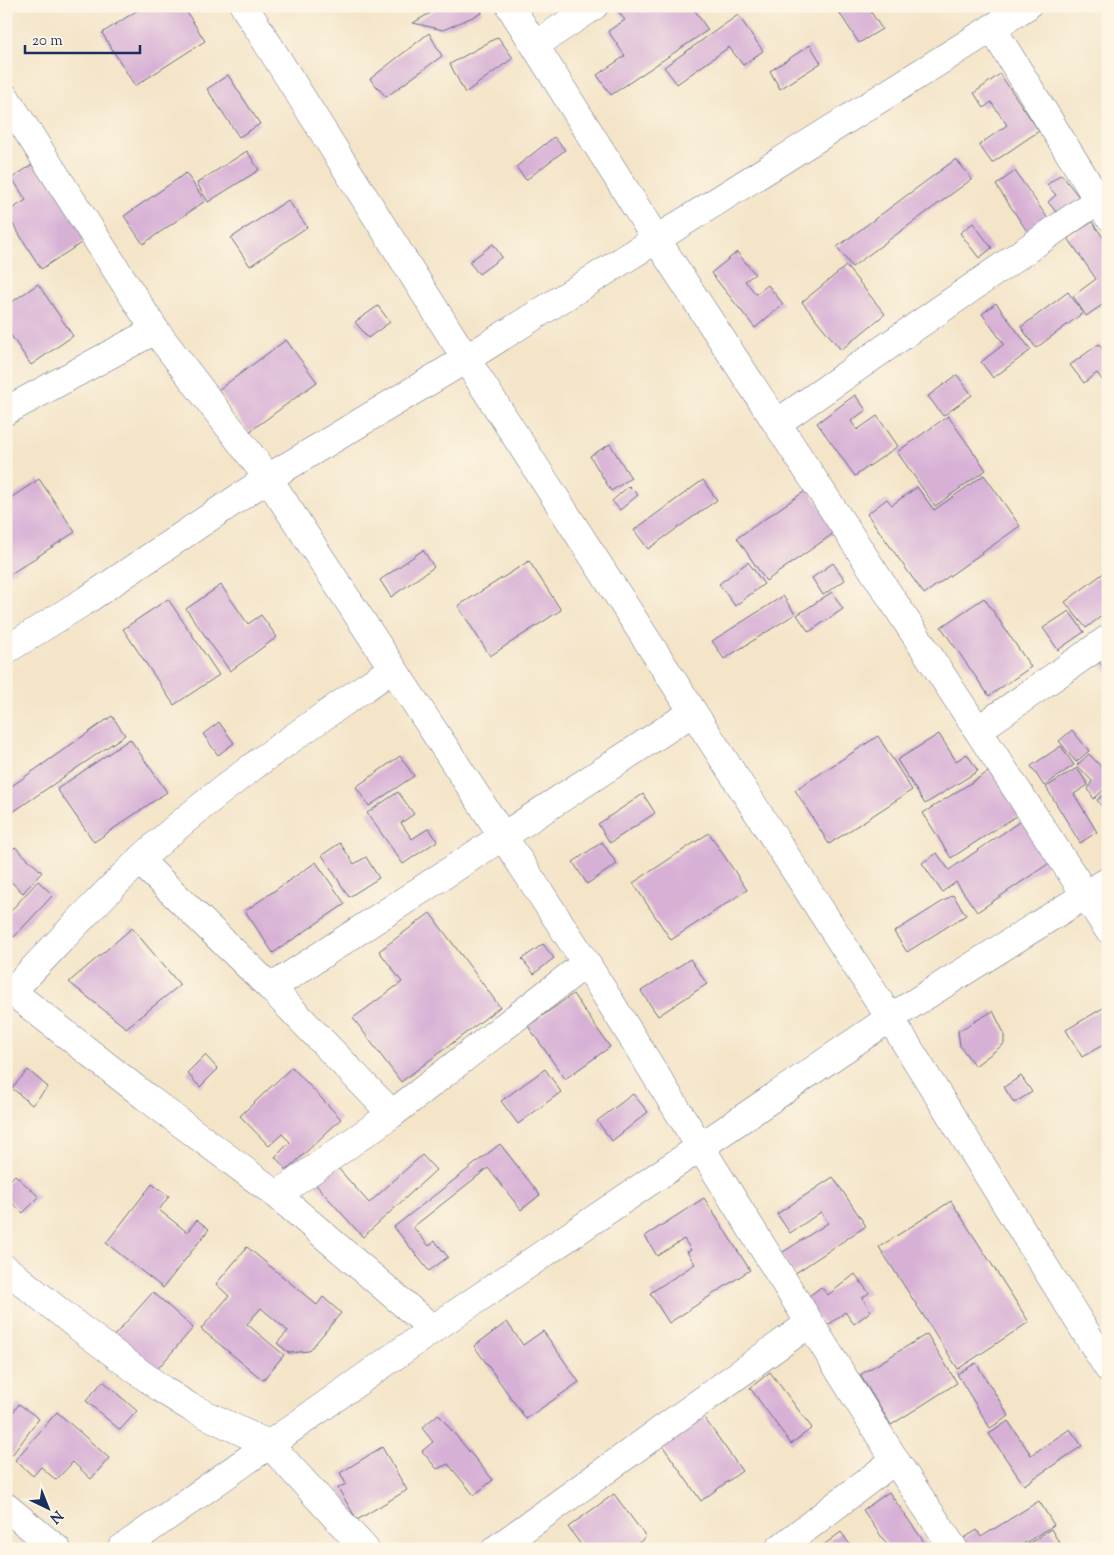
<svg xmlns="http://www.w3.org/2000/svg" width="1114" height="1555" font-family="'Sorts Mill Goudy',serif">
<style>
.building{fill:#d7b0d6}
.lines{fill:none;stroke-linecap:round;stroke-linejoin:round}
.street-casing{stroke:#676f83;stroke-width:29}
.street{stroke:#fff;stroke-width:28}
</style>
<rect width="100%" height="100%" fill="#fcf5e5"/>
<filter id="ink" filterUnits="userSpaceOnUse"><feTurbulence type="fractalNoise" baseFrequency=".02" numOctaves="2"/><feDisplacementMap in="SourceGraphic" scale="10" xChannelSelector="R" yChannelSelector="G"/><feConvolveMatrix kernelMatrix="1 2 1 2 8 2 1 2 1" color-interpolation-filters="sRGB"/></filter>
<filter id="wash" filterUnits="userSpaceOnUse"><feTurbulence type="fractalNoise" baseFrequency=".0096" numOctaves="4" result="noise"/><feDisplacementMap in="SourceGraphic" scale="20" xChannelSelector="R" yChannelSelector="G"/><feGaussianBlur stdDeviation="1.12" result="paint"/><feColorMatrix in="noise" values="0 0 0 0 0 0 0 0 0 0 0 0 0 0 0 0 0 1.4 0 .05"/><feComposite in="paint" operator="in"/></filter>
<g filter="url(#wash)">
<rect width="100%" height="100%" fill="#f4e5c9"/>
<g id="blocks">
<path class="building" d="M 144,6 L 183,6 L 205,41 L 135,86 L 102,33 Z
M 442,6 L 480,6 L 482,13 L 443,30 L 413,23 Z
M 622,6 L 692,6 L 708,30 L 611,95 L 597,75 L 625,56 L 608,31 L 625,20 L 617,10 Z
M 835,6 L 867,6 L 882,29 L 859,43 Z
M 738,15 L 763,51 L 743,65 L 729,47 L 677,84 L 664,67 Z
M 429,33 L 442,56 L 386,97 L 370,79 Z
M 498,37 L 513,58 L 465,93 L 450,64 Z
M 810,45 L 821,63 L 780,89 L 770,71 Z
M 1000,74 L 1039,131 L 992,163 L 979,145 L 1007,125 L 991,102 L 984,108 L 974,93 Z
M 228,75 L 260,124 L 239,137 L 207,89 Z
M 554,137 L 565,150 L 526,180 L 516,167 Z
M 247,151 L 259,170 L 208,202 L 197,183 Z
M 956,159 L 972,179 L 852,267 L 837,247 Z
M 39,160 L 89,238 L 41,269 L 6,213 L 26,200 L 12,178 Z
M 1015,171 L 1051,223 L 1031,237 L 996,185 Z
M 186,173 L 205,201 L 143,244 L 124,216 Z
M 1061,174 L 1082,201 L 1061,218 L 1048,202 L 1056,195 L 1047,185 Z
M 288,200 L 307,227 L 250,266 L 231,238 Z
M 1092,222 L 1108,244 L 1108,301 L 1086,316 L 1073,296 L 1096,279 L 1068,238 Z
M 973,223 L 992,248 L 979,258 L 960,233 Z
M 493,244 L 502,257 L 479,274 L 469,262 Z
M 737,252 L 755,274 L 745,281 L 756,294 L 768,285 L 783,304 L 755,328 L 711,273 Z
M 846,266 L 885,314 L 841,350 L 802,302 Z
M 38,284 L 73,336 L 31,365 L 6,328 L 6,306 Z
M 1068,292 L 1083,313 L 1036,348 L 1021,327 Z
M 996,303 L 1031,350 L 993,378 L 981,362 L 1004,344 L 982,314 Z
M 378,306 L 390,322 L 368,338 L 355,322 Z
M 286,340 L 317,382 L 249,432 L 218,390 Z
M 1099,344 L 1108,357 L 1108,388 L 1097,373 L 1084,383 L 1070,365 Z
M 957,375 L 972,395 L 943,416 L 928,396 Z
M 855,395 L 866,410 L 851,421 L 857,430 L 877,416 L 898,446 L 855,476 L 817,423 Z
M 948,416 L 986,470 L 935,506 L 897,452 Z
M 610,444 L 631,478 L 611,491 L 590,456 Z
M 984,475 L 1020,526 L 924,594 L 867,514 L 887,499 L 892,505 L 917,487 L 934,510 Z
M 39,479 L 75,532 L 6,577 L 6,501 Z
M 703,480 L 717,500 L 648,549 L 634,530 Z
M 629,486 L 638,495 L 620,510 L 612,501 Z
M 808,489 L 837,531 L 766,581 L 737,538 Z
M 423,550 L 434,567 L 391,597 L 380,580 Z
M 529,561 L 561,610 L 490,656 L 458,606 Z
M 748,562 L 764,584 L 735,606 L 719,584 Z
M 833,563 L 845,580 L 823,595 L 812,578 Z
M 1105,572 L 1108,576 L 1108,611 L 1086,628 L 1065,602 Z
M 221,585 L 248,624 L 261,615 L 277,637 L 230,671 L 186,609 Z
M 832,592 L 843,609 L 809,632 L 797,615 Z
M 783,596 L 795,614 L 724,659 L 712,641 Z
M 984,598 L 1031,667 L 989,696 L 941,627 Z
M 168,599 L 219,675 L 174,705 L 123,629 Z
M 1069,611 L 1084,632 L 1058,650 L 1043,628 Z
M 1108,656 L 1108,673 L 1099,662 Z
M 112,716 L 125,735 L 10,814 L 6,808 L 6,790 Z
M 219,722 L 234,743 L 218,755 L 203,734 Z
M 1072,730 L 1089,751 L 1076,762 L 1059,741 Z
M 939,734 L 956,761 L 967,754 L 978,771 L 925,804 L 897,760 Z
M 878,736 L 912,790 L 829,844 L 795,790 Z
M 130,739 L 167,792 L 94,842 L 57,789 Z
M 1061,746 L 1074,765 L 1044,786 L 1031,766 Z
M 1089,754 L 1108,774 L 1108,785 L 1094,799 L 1088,789 L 1092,781 L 1077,765 Z
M 400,756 L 414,776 L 369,806 L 356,787 Z
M 1077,768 L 1088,785 L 1074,794 L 1097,832 L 1080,843 L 1046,787 Z
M 993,769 L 1021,813 L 951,858 L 923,813 Z
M 398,792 L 414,814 L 401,823 L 412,839 L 429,828 L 437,841 L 403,864 L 367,813 Z
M 1108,792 L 1108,814 L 1097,800 Z
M 643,794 L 655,813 L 610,843 L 598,824 Z
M 1022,820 L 1051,862 L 977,912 L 956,882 L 942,892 L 922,863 L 937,853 L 949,870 Z
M 709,833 L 747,890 L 671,940 L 633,883 Z
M 602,842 L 617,864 L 587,884 L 573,862 Z
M 340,843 L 354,864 L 366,857 L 379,878 L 349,897 L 322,855 Z
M 15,847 L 42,872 L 23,893 L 6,877 L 6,857 Z
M 316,862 L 345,904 L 273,953 L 245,911 Z
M 38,881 L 53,895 L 14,937 L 6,930 L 6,916 Z
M 953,895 L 966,915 L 907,952 L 894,932 Z
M 430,913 L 500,1007 L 401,1082 L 353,1018 L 402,982 L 379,951 Z
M 132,928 L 180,985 L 126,1028 L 69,982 Z
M 543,944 L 554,958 L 534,974 L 522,959 Z
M 690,959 L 707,984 L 658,1016 L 641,991 Z
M 573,994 L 610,1047 L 565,1079 L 528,1026 Z
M 1108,1005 L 1108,1042 L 1082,1057 L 1066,1030 Z
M 993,1011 L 1004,1033 L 1004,1044 L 975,1066 L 960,1046 L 958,1031 Z
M 205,1055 L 218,1069 L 200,1087 L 187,1073 Z
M 292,1067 L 341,1119 L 287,1170 L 275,1157 L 290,1142 L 282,1134 L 269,1146 L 240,1116 Z
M 545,1069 L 561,1092 L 518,1124 L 501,1101 Z
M 28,1070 L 48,1087 L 32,1105 L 12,1088 Z
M 1021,1076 L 1032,1092 L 1014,1103 L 1004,1087 Z
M 633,1094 L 648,1112 L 612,1141 L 597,1121 Z
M 500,1144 L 540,1195 L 521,1210 L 488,1168 L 413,1227 L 429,1246 L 435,1241 L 448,1257 L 429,1271 L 394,1227 Z
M 422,1155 L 436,1170 L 363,1237 L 316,1185 L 337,1167 L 369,1203 Z
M 15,1175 L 39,1197 L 23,1213 L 6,1197 L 6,1184 Z
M 833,1177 L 866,1226 L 794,1274 L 780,1254 L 828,1223 L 821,1212 L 790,1233 L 777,1214 Z
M 152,1184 L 169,1196 L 159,1210 L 187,1232 L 197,1220 L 209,1229 L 163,1288 L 106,1243 Z
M 704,1198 L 750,1270 L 669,1323 L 650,1293 L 695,1264 L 687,1252 L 691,1250 L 684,1239 L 657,1256 L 645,1236 Z
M 951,1201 L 1029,1322 L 958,1369 L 879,1247 Z
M 247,1247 L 317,1305 L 323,1297 L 341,1313 L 309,1351 L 289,1353 L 277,1343 L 288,1331 L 261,1308 L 247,1324 L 284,1355 L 263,1380 L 201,1329 L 229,1296 L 216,1284 Z
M 855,1274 L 869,1293 L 862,1298 L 871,1311 L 854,1324 L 845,1312 L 826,1327 L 805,1299 L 821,1287 L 828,1295 Z
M 153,1292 L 193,1328 L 153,1374 L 112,1338 Z
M 507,1322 L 523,1345 L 543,1331 L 579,1382 L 526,1419 L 474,1346 Z
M 927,1334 L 957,1383 L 891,1425 L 860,1375 Z
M 976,1363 L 1009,1416 L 990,1428 L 957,1374 Z
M 770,1372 L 812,1428 L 791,1444 L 750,1388 Z
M 103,1381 L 137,1411 L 120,1430 L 86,1401 Z
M 19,1404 L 39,1419 L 12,1455 L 6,1451 L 6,1422 Z
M 57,1412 L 109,1458 L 91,1479 L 73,1462 L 56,1480 L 41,1467 L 33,1476 L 15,1460 Z
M 438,1414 L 493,1480 L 474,1495 L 448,1464 L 437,1469 L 422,1451 L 433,1442 L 422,1428 Z
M 703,1416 L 742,1471 L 701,1501 L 662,1445 Z
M 1008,1421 L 1031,1455 L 1070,1429 L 1082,1446 L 1024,1485 L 989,1434 Z
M 382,1447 L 407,1490 L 357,1520 L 338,1488 L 346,1484 L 340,1473 Z
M 889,1492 L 929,1549 L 890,1549 L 863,1510 Z
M 614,1494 L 646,1537 L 631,1549 L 584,1549 L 568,1527 Z
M 1039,1501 L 1054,1525 L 1015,1549 L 963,1549 L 958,1542 L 977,1530 L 981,1537 Z
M 1051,1529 L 1063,1549 L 1020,1549 Z
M 841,1532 L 853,1549 L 818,1549 Z"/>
</g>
</g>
<g filter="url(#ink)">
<use href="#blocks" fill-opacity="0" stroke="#676f83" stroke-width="1"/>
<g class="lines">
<defs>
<path id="street" d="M 244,6 L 466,359 L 890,1018 L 1108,1368
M 510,6 L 656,239 L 1108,929
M 992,28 L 1108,216
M 535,45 L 594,6
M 6,98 L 155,330 L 268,478 L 586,963 L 895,1460 L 954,1549
M 6,411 L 155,330
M 777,423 L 1098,200
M 6,650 L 88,599 L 268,478 L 466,359 L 1027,6
M 978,730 L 1108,639
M 139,860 L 271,988 L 392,1114
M 6,987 L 146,1097 L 277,1195 L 433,1329
M 271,988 L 693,712
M 12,991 C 54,948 95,902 139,861 C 216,788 305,729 392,669
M 277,1195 L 392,1114 L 586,963
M 6,1269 L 80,1328 L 163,1390 L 190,1407 L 270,1445 L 365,1549
M 6,1507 L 57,1549
M 121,1549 L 433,1329 L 890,1018 L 1108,881
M 496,1549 L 810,1323
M 779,1549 L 895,1460"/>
</defs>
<use href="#street" class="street-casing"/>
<use href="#street" class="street"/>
</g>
</g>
<rect width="1114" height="1555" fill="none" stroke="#fcf5e5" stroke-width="25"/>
<g transform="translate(48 1508) rotate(137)" stroke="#fcf5e5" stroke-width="4" paint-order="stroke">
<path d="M0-4L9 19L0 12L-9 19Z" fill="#1b2f5e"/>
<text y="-8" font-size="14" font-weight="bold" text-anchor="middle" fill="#1b2f5e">N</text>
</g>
<path d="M25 45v8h115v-8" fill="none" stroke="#1b2f5e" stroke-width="2.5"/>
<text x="32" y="45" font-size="15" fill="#1b2f5e" stroke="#fcf5e5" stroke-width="4" paint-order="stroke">20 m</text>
</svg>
